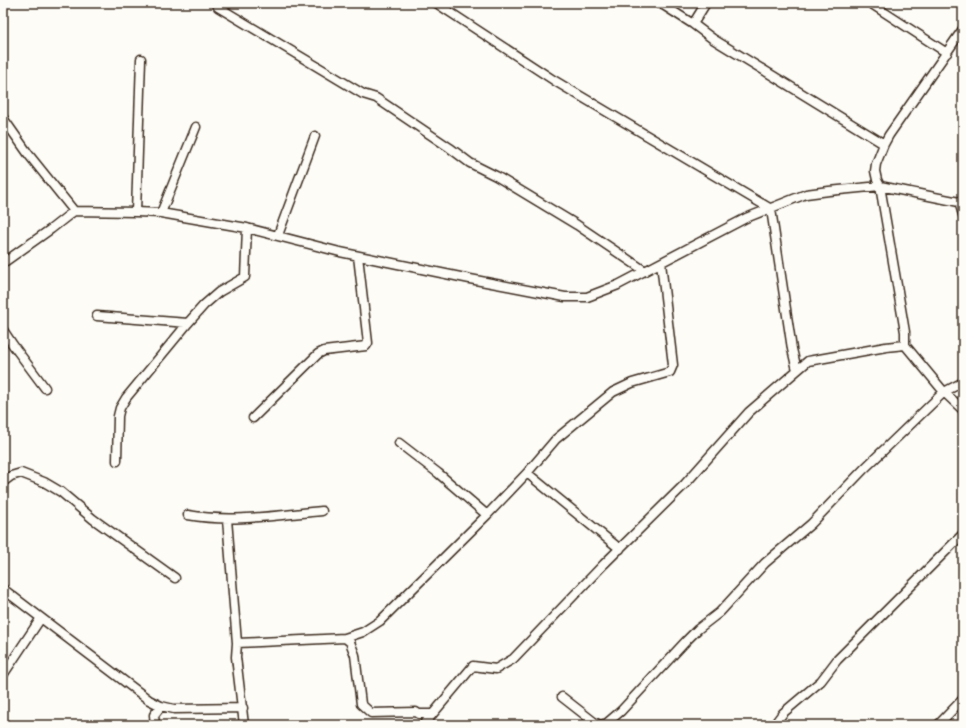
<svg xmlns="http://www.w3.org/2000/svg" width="966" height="728" font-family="Itim,sans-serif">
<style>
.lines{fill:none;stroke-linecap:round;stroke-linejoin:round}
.minor-casing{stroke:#3b2a1e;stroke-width:11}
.minor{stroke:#fdfcf7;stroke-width:8}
</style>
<rect width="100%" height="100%" fill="#fdfcf7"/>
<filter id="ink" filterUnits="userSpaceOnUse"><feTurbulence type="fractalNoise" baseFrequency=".025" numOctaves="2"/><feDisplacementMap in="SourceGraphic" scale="8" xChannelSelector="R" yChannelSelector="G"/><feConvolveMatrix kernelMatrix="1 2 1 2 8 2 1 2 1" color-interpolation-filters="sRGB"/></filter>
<g filter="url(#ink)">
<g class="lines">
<defs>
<path id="minor" d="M 436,3 L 555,81 L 771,209 L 792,349 L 797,370
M 660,3 L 693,24
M 706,3 L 693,24 L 713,39 L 884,144
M 870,3 L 947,53
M 218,7 L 363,94 L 376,98 L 450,148 L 470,163 L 496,176 L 577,225 L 645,271
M 963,29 L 889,135 L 884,144 L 876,164 L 875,171 L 877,180 L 880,186 L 905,332 L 905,345 L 944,392 L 963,410
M 3,118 L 29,155 L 74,211
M 959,202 L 963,215
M 136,212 L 141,59
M 161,213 L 196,127
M 278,235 L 315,136
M 3,263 L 51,229 L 74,211 L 136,212 L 161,213 L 247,228 L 340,252 L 470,279 L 565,297 L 587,297 L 618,285 L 746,218 L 806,194 L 829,191 L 880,186 L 959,202 L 963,201
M 97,316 L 188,323
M 3,330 L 13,345 L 45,388
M 253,418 L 318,354 L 324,351 L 366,346 L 368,343 L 358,256
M 399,443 L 438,473 L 487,515
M 117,461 L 118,416 L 120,408 L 126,398 L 188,323 L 204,305 L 219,292 L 245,277 L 247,228
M 527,473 L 620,549
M 3,482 L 11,476 L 21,473 L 44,482 L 61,492 L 93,519 L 175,578
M 188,515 C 232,523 278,515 322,511
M 227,519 L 237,643 L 236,657 L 244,725
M 3,589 L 149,700 L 161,706 L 174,709 L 243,708
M 345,638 L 363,632 L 380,621 L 487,515 L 527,473 L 556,439 L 613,392 L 632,383 L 670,372 L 673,365 L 661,263
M 237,643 L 345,638 L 350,642 L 355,655 L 361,704 L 371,713 L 416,712 L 419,714 L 431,714
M 3,675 L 41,618
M 562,697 L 594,722 L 600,725 L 607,723 L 621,711 L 687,640 L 698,629 L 720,612 L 765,563 L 811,524 L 864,469 L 944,392 L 963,382
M 426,722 L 473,666 L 496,669 L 513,659 L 604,564 L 685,484 L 749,412 L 808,361 L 886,347 L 905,345
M 155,725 L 154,715 L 161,706
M 774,725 L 783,713 L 821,681 L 837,660 L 963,534
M 938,725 L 963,699"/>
</defs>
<use href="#minor" class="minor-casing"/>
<use href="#minor" class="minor"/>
</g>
</g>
<rect width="966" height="728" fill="none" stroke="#fdfcf7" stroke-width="16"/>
<rect x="8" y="8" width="950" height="712" fill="none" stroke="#3b2a1e" stroke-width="1.5" filter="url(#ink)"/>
</svg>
